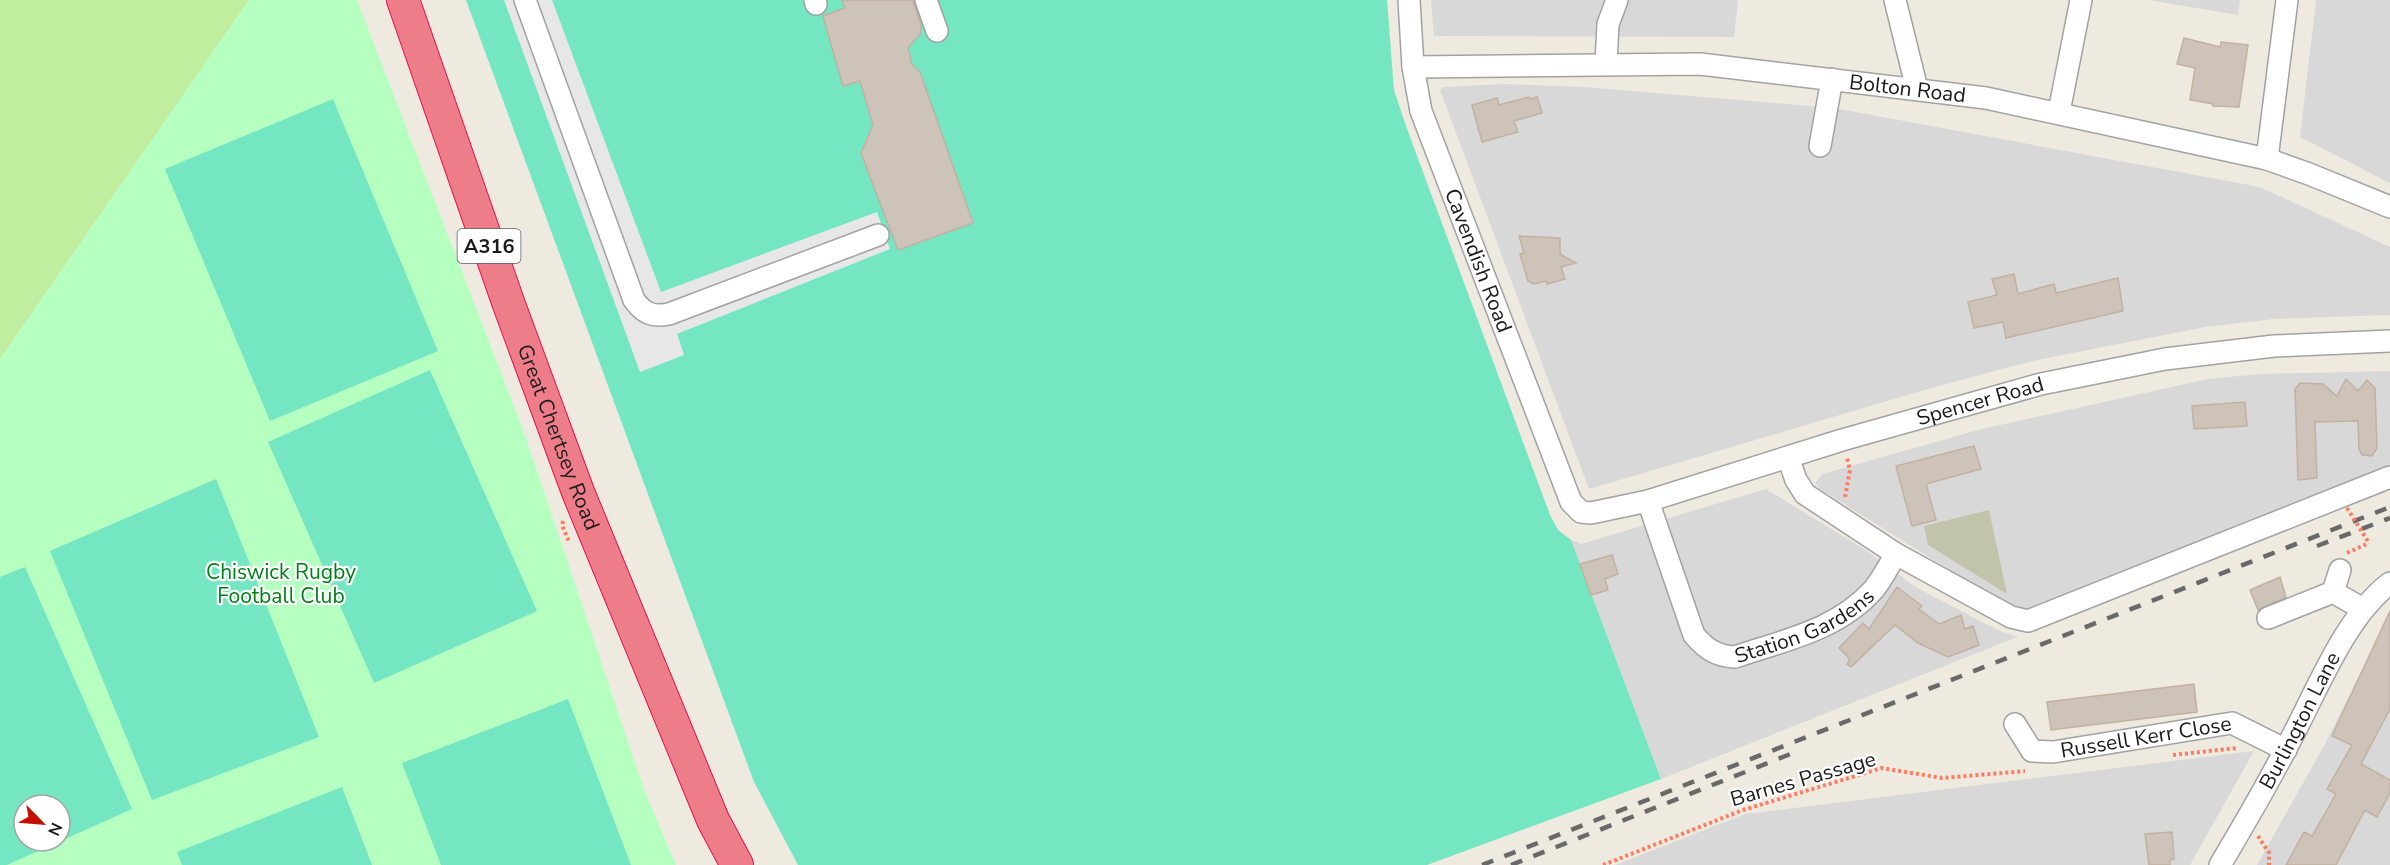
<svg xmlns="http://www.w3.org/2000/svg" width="2390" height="865" font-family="'Nunito Sans',sans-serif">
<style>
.residential{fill:#d9d8d8}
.construction{fill:#c1c3aa}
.grass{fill:#c0ee9e}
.park{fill:#b5ffc1;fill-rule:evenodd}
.pitch{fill:#74e6c2;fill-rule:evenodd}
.parking{fill:#e7e7e7}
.building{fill:#cec3b8;stroke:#c1b1a0;stroke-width:1.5}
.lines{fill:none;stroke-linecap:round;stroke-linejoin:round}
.minor-casing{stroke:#a2a2a2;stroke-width:24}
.highway-casing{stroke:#e5124b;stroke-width:34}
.path{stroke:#ff7b5f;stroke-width:4;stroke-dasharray:3 3;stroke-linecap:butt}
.minor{stroke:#fff;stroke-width:21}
.highway{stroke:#ee7d8a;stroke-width:32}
.rail{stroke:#696969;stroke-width:4.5;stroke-dasharray:12 12;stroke-linecap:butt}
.path-bridge{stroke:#ff7b5f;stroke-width:4;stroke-dasharray:3 3;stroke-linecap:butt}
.labels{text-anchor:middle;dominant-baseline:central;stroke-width:4.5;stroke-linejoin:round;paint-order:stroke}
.shield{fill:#fff;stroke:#5f5f5f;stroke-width:1.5}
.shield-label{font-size:20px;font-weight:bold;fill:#1b1b1b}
.street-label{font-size:21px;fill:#1b1b1b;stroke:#fff}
.park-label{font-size:21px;fill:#018115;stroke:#fff}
</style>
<rect width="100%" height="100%" fill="#eeeadf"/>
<path class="residential" d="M 1431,0 L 1738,0 L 1734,37 L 1434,36 Z
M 2149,0 L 2240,0 L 2238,15 Z
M 2316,0 L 2390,0 L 2390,183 L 2300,137 Z
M 1504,84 L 1584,87 L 1834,108 L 2260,187 L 2390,247 L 2390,315 L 2274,319 L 2205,327 L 2037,360 L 1938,386 L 1589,489 L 1440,90 L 1444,87 Z
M 2390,371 L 2390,471 L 2028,613 L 2014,610 L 1820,489 L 1815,483 L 1822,474 L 1982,429 L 2208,379 L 2260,374 Z
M 1766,489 L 1867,551 L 1917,588 L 1998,630 L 2017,637 L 1661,779 L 1571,540 L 1581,544 Z
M 2385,623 L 2390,626 L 2390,865 L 2257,865 L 2325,744 Z
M 2254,751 L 2190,865 L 1615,865 L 1745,814 Z"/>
<path class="construction" d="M 1989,510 L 2007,594 L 1928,545 L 1924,526 Z"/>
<path class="grass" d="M 0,0 L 249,0 L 0,359 Z"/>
<path class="park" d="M 249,0 L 357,0 L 524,432 L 644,789 L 676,865 L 0,865 L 0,359 ZM 24,805 L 60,805 L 60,841 L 24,841 Z"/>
<path class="pitch" d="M 466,0 L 1387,0 L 1394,90 L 1406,126 L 1550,515 L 1558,530 L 1571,540 L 1661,779 L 1427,865 L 798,865 L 754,782 Z
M 333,99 L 438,351 L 270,421 L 165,169 Z
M 430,370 L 537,611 L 374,683 L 268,442 Z
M 216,479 L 319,737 L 152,800 L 50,551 Z
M 25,567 L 132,809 L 7,865 L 0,865 L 0,577 ZM 24,805 L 60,805 L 60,841 L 24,841 Z
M 568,699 L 631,865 L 441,865 L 402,763 Z
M 342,787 L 372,865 L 182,865 L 177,852 Z"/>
<path class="parking" d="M 504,0 L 552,0 L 661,292 L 877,212 L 890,249 L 677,334 L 684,355 L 640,372 Z"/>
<path class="building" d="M 842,0 L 913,0 L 921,25 L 920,34 L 908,48 L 912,65 L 920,72 L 973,223 L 898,250 L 861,153 L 873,125 L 860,81 L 843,86 L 823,16 L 845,8 Z
M 2184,38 L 2220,47 L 2221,42 L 2248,45 L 2239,107 L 2213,106 L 2213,104 L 2190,100 L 2195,68 L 2177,64 Z
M 1529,97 L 1530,99 L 1537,97 L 1542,113 L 1514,121 L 1518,132 L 1482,142 L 1472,105 L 1497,98 L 1499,105 Z
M 1519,236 L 1560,238 L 1560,254 L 1576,263 L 1561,267 L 1565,279 L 1547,284 L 1546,281 L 1534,284 L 1528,281 L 1520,254 L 1524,253 Z
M 2014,274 L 2018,294 L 2054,284 L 2056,293 L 2118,278 L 2123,311 L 2006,338 L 2003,322 L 1974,328 L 1968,302 L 1997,295 L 1992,279 Z
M 2346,379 L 2358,391 L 2367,380 L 2375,388 L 2377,448 L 2372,456 L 2362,455 L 2359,449 L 2358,421 L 2315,422 L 2317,478 L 2298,480 L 2295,389 L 2300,383 L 2323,384 L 2337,396 Z
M 2245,402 L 2247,426 L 2194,429 L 2192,406 Z
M 1974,446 L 1981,469 L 1926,484 L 1936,520 L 1912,526 L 1896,466 Z
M 1612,555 L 1618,574 L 1605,579 L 1608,590 L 1591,595 L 1580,564 Z
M 2280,577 L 2286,597 L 2258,610 L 2250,590 Z
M 1897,587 L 1922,606 L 1919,609 L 1939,624 L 1961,615 L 1965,629 L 1973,626 L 1979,645 L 1948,657 L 1918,643 L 1895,625 L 1851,667 L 1847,664 L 1850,659 L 1839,648 L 1863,623 L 1869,629 Z
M 2390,611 L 2390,709 L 2361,764 L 2390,780 L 2390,793 L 2377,817 L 2365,810 L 2336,865 L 2286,865 L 2304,832 L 2312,836 L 2336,794 L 2327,789 L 2352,745 L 2332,736 Z
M 2194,684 L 2197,712 L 2051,730 L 2047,702 Z
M 2172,832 L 2174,859 L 2170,860 L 2170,865 L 2149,865 L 2145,834 Z"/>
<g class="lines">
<defs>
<g id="minor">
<path d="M 525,0 L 634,300 C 644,314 653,317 669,314 L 878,235"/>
<path d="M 815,0 L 816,4"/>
<path d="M 926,0 L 937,31"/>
<path id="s1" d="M 1409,0 L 1413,67 L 1421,111 L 1571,502 L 1581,512 L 1591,513 L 1648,501 L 1842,440 L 1952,409 L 2041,384 L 2165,359 L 2274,346 L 2390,341"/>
<path d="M 1895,0 L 1917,89"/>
<path d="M 1606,63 L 1608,24 L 1617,0"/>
<path id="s2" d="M 1413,67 L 1700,64 L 1986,98 L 2267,159 L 2309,174 L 2390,207"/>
<path d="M 2059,112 L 2081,0"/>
<path d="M 1820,146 L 1832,79"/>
<path d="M 2267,159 L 2287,0"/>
<path d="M 1788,457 L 1796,480 L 1805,494 L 1896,554 L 2011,617 L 2028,621 L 2390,477"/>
<path id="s3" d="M 1648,501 L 1694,635 C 1706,649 1716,656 1735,657 C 1785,640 1838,630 1874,589 C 1883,578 1889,565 1896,554"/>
<path d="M 2333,592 L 2340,570"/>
<path d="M 2268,618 L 2333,592 L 2363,609"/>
<path id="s4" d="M 2015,724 L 2032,751 L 2053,752 L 2232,723 L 2286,750"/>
<path id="s5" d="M 2220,865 C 2245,823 2270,780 2292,737 C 2318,688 2346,616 2390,583"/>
</g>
<g id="highway">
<path id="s6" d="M 403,0 L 508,302 L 578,492 L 713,820 L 737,865"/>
</g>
</defs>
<use href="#minor" class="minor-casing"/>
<use href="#highway" class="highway-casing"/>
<path class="path" d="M 1845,497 L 1850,470 L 1847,458
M 563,521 L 562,525 L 569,542
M 2347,553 L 2369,543
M 2173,755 L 2237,748
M 2258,836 L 2269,853 L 2269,865
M 1603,865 L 1743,810 L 1882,768 L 1942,778 L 2025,771"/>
<use href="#minor" class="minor"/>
<use href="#highway" class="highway"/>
<path class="rail" d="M 2317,546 L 2390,518
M 1482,865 L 2390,507
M 1511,865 L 1793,753"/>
<path class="path-bridge" d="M 2347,508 L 2369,543"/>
</g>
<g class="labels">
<rect class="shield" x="457.5" y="229" width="63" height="34" rx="4.5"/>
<g class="shield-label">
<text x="489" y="246">A316</text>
</g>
<g class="street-label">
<text stroke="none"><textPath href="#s2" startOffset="496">Bolton Road</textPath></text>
<text stroke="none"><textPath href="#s1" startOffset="272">Cavendish Road</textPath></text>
<text stroke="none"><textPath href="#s1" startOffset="960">Spencer Road</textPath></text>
<text stroke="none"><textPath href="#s6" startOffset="464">Great Chertsey Road</textPath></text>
<text stroke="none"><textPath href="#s3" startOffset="266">Station Gardens</textPath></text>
<text stroke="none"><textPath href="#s5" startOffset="165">Burlington Lane</textPath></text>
<text stroke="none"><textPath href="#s4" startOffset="147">Russell Kerr Close</textPath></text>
<text transform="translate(1803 779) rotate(-16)">Barnes Passage</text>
</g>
<g class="park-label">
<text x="281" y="572">Chiswick Rugby<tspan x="281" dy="24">Football Club</tspan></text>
</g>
</g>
<g transform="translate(42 823) rotate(115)"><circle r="28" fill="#ffffff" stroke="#a4a4a4" stroke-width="1.5"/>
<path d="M0-4.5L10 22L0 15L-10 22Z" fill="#c60f00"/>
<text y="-9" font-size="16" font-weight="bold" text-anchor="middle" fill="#1b1b1b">N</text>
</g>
</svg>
